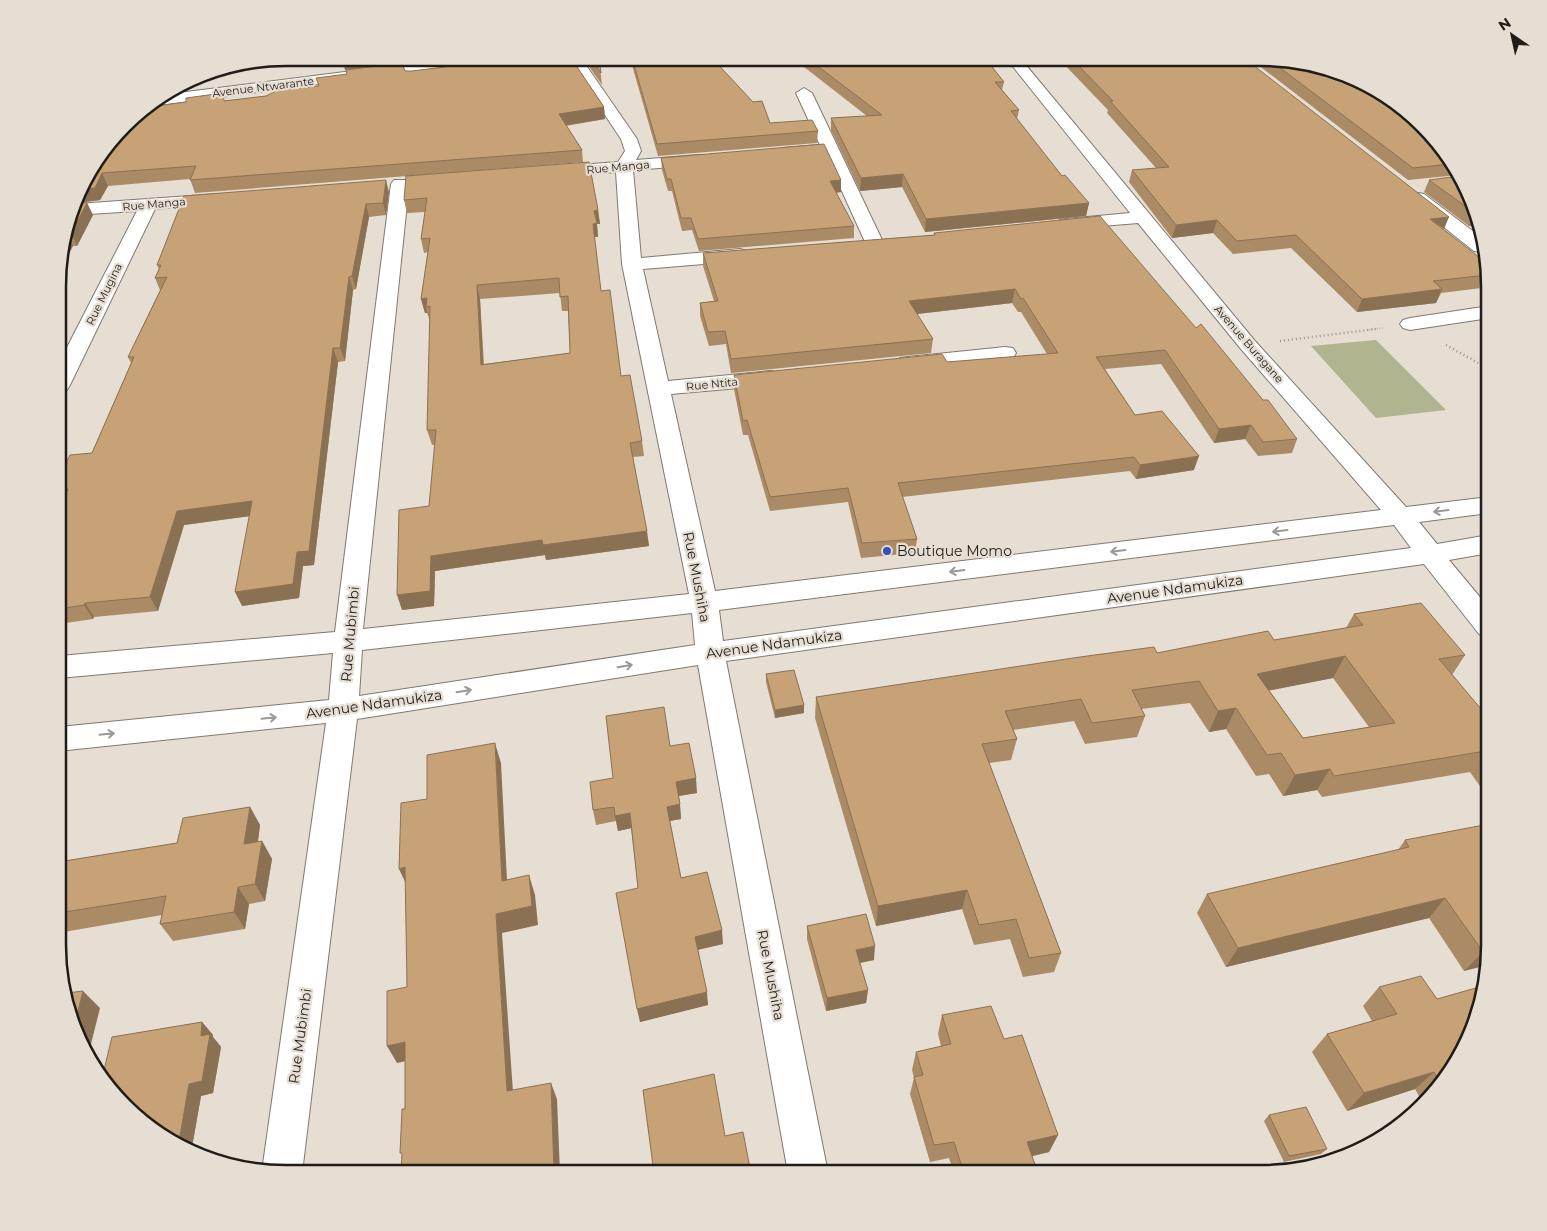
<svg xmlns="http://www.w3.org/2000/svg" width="1547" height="1231" font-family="Montserrat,sans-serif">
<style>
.green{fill:#b0b48f}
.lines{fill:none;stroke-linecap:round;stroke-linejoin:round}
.minor-casing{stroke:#817970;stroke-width:2}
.path-far1{stroke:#9d968e;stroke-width:2;stroke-dasharray:0.5 2;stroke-linecap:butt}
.path{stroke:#9d968e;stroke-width:2.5;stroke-dasharray:1 3;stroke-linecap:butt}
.minor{fill:#fff;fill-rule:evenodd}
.wall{fill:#ab8b65;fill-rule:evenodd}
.shaded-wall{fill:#8b7153}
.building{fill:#c7a276;stroke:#8b7153;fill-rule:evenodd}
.oneway{stroke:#9b9998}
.poi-dot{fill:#364fc1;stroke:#e6ddd3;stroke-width:2}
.labels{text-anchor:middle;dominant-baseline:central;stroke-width:4.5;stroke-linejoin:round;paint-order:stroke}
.far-street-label{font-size:11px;fill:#201d19;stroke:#e6ddd3}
.poi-label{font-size:14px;fill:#201d19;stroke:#e6ddd3;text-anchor:start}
.street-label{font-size:14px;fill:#201d19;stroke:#e6ddd3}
.rim{fill:none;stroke:#201d19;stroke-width:2.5}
</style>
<rect width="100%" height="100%" fill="#e6ddd3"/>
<path class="green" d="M 1376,340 L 1446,410 L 1376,418 L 1311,346 Z"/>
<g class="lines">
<defs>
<path id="minor" d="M 455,58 L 492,58 L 485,62 L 160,105 L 154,103 L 170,94 Z
M 567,58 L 581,58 L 637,139 L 641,151 L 636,160 L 699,155 L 705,156 L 707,160 L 705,164 L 699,165 L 633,170 L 641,258 L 740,249 L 747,251 L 749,255 L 747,259 L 740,261 L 643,269 L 668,381 L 771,371 L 779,373 L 782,378 L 779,383 L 771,385 L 671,394 L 715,591 L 1381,510 L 1241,349 L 1138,223 L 1066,229 L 1060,228 L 1057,224 L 1060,220 L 1066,219 L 1130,213 L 1006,58 L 1020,58 L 1255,341 L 1406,507 L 1489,497 L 1489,513 L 1419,522 L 1437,544 L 1489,535 L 1489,553 L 1449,560 L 1489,608 L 1489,637 L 1479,634 L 1424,564 L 726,661 L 828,1173 L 788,1173 L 698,665 L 357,719 L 302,1173 L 262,1171 L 326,723 L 58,751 L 59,727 L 329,700 L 333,653 L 59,678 L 59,656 L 335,632 L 391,184 L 394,180 L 406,180 L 409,184 L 363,629 L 689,594 L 622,264 L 616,172 L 552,177 L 546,176 L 543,172 L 546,168 L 552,167 L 618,162 L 625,151 L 621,139 ZM 1394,525 L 1411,548 L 723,641 L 719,610 ZM 692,613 L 695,645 L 359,696 L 362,650 Z
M 804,88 L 812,93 L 884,244 L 882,248 L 868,248 L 866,244 L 825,154 L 783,156 L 781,152 L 783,148 L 820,145 L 796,93 Z
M 1418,193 L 1424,194 L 1478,235 L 1482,252 L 1474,251 L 1412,202 L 1409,198 L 1412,194 Z
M 218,194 L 224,195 L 227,199 L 224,203 L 155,209 L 70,385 L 67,390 L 59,392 L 59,363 L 137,211 L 73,215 L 77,204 Z
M 1489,306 L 1489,318 L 1410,330 L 1403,328 L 1400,324 L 1403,320 L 1410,318 Z
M 1005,347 L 1013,348 L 1016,353 L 1013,358 L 908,369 L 900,368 L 897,363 L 900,358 L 908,357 Z"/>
</defs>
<use href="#minor" class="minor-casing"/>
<path class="path-far1" d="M 1367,330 L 1383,328"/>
<path class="path" d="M 1280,341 L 1376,329
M 1446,345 L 1489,369"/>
<use href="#minor" class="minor"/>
</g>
<path class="wall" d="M 494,58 L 571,58 L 604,107 L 605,119 L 566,126 L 582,150 L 583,162 L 195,193 L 190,179 L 108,186 L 100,200 L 78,203 L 87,203 L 93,215 L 77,246 L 73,246 L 69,253 L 60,254 L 88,172 L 226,101 L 266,96 L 319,86 L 405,71 L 412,71 L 496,60 Z
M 583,58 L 599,58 L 602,85 Z
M 630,58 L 745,58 L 717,63 L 770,123 L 818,131 L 817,143 L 658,156 Z
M 785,58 L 985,58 L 1004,82 L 1002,90 L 1019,110 L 1017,119 L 1062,176 L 1089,203 L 1086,216 L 925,232 L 902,187 L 860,191 L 831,130 L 831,118 L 867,116 L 799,63 L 792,64 Z
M 1058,58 L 1244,58 L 1443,229 L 1487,275 L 1490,287 L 1441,293 L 1436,303 L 1357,312 L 1291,248 L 1233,254 L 1213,233 L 1172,238 L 1129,182 L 1132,170 L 1156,168 L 1107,113 L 1108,110 Z
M 1249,58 L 1276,58 L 1412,114 L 1458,175 L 1408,180 Z
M 661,158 L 841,192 L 836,193 L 854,226 L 854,238 L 699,251 L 692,230 L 682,231 L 672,191 L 668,191 L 662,170 Z
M 406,176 L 598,210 L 600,224 L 597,224 L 598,237 L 594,237 L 601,291 L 621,376 L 642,441 L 644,456 L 633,457 L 649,546 L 546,560 L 545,555 L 435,571 L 434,606 L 402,610 L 429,506 L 435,445 L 432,445 L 427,430 L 430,321 L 427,313 L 425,313 L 421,299 L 428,252 L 424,253 L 421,239 L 425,212 L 407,213 L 404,200 ZM 560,293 L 562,311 L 568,311 L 570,353 L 484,364 L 480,299 Z
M 1429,180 L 1466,185 L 1475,225 L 1469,226 L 1424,192 Z
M 389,192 L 386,215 L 369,217 L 356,289 L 353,290 L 345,361 L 338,362 L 314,565 L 303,566 L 299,598 L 242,606 L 249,516 L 184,525 L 158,611 L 94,617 L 93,619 L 59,624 L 59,509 L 61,504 L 59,500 L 59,477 L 92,453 L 131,363 L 128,357 L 160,290 L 155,278 L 159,269 L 157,265 Z
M 934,233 L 1196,328 L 1263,400 L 1297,439 L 1292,453 L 1258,456 L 1245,439 L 1214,443 L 1161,364 L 1105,369 L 1135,415 L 1194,470 L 1136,479 L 1130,471 L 902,497 L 917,539 L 915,553 L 861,558 L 848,502 L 770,511 L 748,435 L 743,435 L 734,389 L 734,375 L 947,362 L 1047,354 L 1021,312 L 1018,312 L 1012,303 L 917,314 L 933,339 L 931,353 L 731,373 L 726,344 L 709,346 L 700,316 L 700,303 L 714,301 L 703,266 L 703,253 L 934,235 Z
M 1354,614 L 1465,655 L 1452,675 L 1481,709 L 1489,708 L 1489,799 L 1470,772 L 1322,797 L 1317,790 L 1283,796 L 1269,774 L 1256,776 L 1226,729 L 1209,732 L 1190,703 L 1141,709 L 1145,716 L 1137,737 L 1085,744 L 1074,721 L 1013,730 L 1017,739 L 1011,760 L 989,763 L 1061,953 L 1054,972 L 1023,977 L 1010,939 L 974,945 L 962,909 L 876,926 L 815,718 L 816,697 L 1157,653 L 1274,640 L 1346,628 ZM 1333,678 L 1369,727 L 1303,738 L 1269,690 Z
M 766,674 L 804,705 L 804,713 L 775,718 L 766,682 Z
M 670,746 L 697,793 L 679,796 L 681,819 L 670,821 L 681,878 L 723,944 L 698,950 L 708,1005 L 640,1022 L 638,888 L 631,828 L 618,831 L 616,821 L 596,825 L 593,810 L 613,778 Z
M 250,807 L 260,825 L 258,842 L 262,841 L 272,859 L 265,901 L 249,904 L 245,929 L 173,941 L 160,924 L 162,915 L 58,933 L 58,862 L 177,843 Z
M 1405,840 L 1489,960 L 1464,971 L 1429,918 L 1226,967 L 1197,913 L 1207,894 L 1398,850 Z
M 807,926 L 874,960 L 860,963 L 868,990 L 866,1003 L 826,1011 L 807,939 Z
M 1379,987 L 1437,999 L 1472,1033 L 1433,1096 L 1423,1103 L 1415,1089 L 1347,1111 L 1312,1052 L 1327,1034 L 1372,1021 L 1363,1006 Z
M 942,1015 L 1004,1039 L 1058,1135 L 1049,1152 L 1032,1156 L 1038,1173 L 954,1173 L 949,1158 L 930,1162 L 910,1094 L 914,1078 L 912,1070 L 916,1052 L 941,1046 L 938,1034 Z
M 202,1022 L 213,1035 L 213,1037 L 221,1047 L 213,1093 L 201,1096 L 192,1147 L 186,1148 L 135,1117 Z
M 1269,1115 L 1327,1149 L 1321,1154 L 1284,1162 L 1264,1121 Z"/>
<path class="shaded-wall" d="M 342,58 L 399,58 L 400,63 L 345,70 Z
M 708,58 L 745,58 L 709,64 Z
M 792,58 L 799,58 L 799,63 L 792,64 Z
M 604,107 L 605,119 L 561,126 L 559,114 Z
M 102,173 L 108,186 L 100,200 L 77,203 L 82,189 Z
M 903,174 L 902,187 L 860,191 L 861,178 Z
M 386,180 L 389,192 L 386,215 L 383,203 Z
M 841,180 L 841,192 L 830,193 L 830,181 Z
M 87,203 L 93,215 L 77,246 L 71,233 Z
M 1089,203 L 1086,216 L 925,232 L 926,219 Z
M 366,204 L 369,217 L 356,289 L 352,276 Z
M 598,210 L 600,224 L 597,224 L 598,237 L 594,237 L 593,224 L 594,211 Z
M 1449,217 L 1444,229 L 1430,219 Z
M 1473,217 L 1475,225 L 1469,226 Z
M 1217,220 L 1213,233 L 1172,238 L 1176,225 Z
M 67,234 L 73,246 L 69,253 L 64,242 Z
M 349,277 L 353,290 L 345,361 L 340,348 Z
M 477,285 L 480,299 L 484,379 L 481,365 Z
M 1015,289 L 1012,303 L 908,315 L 909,301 Z
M 1442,289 L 1436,303 L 1357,312 L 1362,299 Z
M 427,298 L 426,307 L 427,313 L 425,313 L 421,299 Z
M 333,348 L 338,362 L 314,565 L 303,566 L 299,598 L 242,606 L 235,592 L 297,552 Z
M 1251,425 L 1245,439 L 1214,443 L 1219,429 Z
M 1199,456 L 1194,470 L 1136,479 L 1140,465 Z
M 252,501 L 258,515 L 184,525 L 158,611 L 150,597 L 177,511 Z
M 647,531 L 649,546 L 546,560 L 545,555 L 435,571 L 434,606 L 402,610 L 397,595 L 431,556 L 542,540 Z
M 85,603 L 94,617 L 93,619 L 84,605 Z
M 1345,656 L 1333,678 L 1247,695 L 1257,674 Z
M 804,705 L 804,713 L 775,718 L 775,710 Z
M 1236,708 L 1226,729 L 1209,732 L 1218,711 Z
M 495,743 L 501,763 L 508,900 L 502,881 Z
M 1330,769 L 1317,790 L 1283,796 L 1295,775 Z
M 696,778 L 697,793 L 678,796 L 676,782 Z
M 680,804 L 681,819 L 669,821 L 667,807 Z
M 250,807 L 260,825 L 255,861 L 244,844 Z
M 630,813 L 632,828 L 618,831 L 615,816 Z
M 262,841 L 272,859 L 265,901 L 255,884 Z
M 405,867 L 408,888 L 399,869 Z
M 529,875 L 535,895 L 538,925 L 502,933 L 514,1107 L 507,1091 L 496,914 Z
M 238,887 L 249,904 L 245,929 L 234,912 Z
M 967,890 L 962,909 L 876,926 L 878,906 Z
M 1445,898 L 1429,918 L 1226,967 L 1238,948 Z
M 722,930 L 723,944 L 696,950 L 695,937 Z
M 875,946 L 874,960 L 854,964 L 856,950 Z
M 1489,950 L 1489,960 L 1488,965 L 1464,971 L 1483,952 Z
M 868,990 L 866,1003 L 826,1011 L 827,998 Z
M 83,991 L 100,1008 L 88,1056 L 81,1046 L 75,1023 Z
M 707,992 L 708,1005 L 640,1022 L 637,1009 Z
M 202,1022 L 213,1035 L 213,1037 L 221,1047 L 213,1093 L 201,1096 L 192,1147 L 180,1136 L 189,1084 L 201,1036 Z
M 405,1042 L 415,1059 L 397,1063 L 387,1046 Z
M 1434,1072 L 1415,1089 L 1347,1111 L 1364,1093 Z
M 551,1083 L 557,1099 L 560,1173 L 554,1173 Z
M 1058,1135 L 1049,1152 L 1020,1159 L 1027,1142 Z"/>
<path class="building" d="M 499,58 L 571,58 L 604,107 L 559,114 L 582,150 L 190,180 L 196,166 L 102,173 L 95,188 L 82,189 L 88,172 L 136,114 L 148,107 L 186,102 L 186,98 L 223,93 L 224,101 L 266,96 L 276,91 L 319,86 L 316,78 L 347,74 L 346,70 L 402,63 L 405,71 L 412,71 L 501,60 Z
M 590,58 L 599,58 L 601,73 Z
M 632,58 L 712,58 L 753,102 L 762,101 L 770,123 L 812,120 L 818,131 L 657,144 Z
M 807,58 L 985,58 L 1004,82 L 995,82 L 1019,110 L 1011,111 L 1062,176 L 1065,175 L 1089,203 L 926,219 L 903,174 L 861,178 L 831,118 L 882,115 Z
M 1071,58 L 1244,58 L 1449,217 L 1430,219 L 1484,261 L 1487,275 L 1433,281 L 1442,289 L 1362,299 L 1296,235 L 1237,241 L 1217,220 L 1176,225 L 1132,170 L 1169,167 L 1110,101 L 1113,101 Z
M 1267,58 L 1276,58 L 1349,75 L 1412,114 L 1450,164 L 1413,168 Z
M 824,144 L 841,180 L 830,181 L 854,226 L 698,239 L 691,218 L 681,218 L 671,179 L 667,179 L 661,158 Z
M 589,162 L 598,210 L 594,211 L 597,223 L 593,224 L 601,291 L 610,290 L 621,376 L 630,375 L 642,441 L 630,443 L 647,531 L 543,545 L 542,540 L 431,556 L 430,591 L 397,595 L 399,510 L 429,506 L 436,430 L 427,430 L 430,306 L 426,307 L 427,298 L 421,299 L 430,238 L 421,239 L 427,198 L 404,200 L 406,176 ZM 559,278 L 560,297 L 568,296 L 570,353 L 481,365 L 477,285 Z
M 1459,176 L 1466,185 L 1472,211 L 1429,180 Z
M 386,180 L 383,203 L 366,204 L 352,276 L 349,277 L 340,348 L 333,348 L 309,551 L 297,552 L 293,584 L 235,592 L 252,501 L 177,511 L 150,597 L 85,603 L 84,605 L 59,609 L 59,509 L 68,489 L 59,489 L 59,477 L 70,455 L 92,453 L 134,357 L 128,357 L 167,277 L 155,278 L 161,265 L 157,265 L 184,196 Z
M 77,203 L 87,203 L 71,233 L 67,233 Z
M 1100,216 L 1196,328 L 1201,324 L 1263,400 L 1268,400 L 1297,439 L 1263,442 L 1251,425 L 1219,429 L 1165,350 L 1096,357 L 1135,415 L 1162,411 L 1199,456 L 1140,465 L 1134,457 L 898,483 L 917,539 L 862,543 L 848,488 L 770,497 L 747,420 L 743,421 L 734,375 L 942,354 L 947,362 L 1058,353 L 1023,298 L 1021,299 L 1015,289 L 909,301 L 933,339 L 731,359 L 725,331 L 708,332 L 700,303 L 718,301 L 703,253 L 935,235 L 934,233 Z
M 1421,603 L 1465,655 L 1439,659 L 1481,709 L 1489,708 L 1489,756 L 1486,751 L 1334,776 L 1330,769 L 1295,775 L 1281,753 L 1267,755 L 1236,708 L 1218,711 L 1199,681 L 1132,690 L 1145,716 L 1092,723 L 1081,699 L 1005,711 L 1017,739 L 982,744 L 1061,953 L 1029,958 L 1016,919 L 979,925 L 967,890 L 878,906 L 816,697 L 1080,657 L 1154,647 L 1157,653 L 1268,631 L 1274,640 L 1363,625 L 1354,614 ZM 1345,656 L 1395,723 L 1303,738 L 1257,674 Z
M 794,670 L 804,705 L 775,710 L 766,674 Z
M 664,707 L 670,746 L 689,743 L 696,778 L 676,782 L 680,804 L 667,807 L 681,878 L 707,872 L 722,930 L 695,937 L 707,992 L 637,1009 L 616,893 L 638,888 L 630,813 L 615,816 L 614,807 L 593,810 L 590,782 L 613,778 L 606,716 Z
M 495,743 L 502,881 L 529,875 L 532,906 L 496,914 L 507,1091 L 551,1083 L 554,1173 L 401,1173 L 402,1153 L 400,1153 L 402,1109 L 405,1109 L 405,1042 L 387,1046 L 387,991 L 407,987 L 405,867 L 399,869 L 401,803 L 427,799 L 427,755 Z
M 250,807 L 244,844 L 262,841 L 255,884 L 238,887 L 234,912 L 160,924 L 166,896 L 58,913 L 58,862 L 177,843 L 183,818 Z
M 1489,824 L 1489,950 L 1483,952 L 1445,898 L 1238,948 L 1207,894 L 1409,847 L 1405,840 Z
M 866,914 L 875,946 L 856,950 L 868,990 L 827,998 L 807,926 Z
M 1421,976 L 1437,999 L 1483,986 L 1472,1033 L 1441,1083 L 1434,1072 L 1364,1093 L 1327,1034 L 1397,1014 L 1379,987 Z
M 83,991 L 75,1023 L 67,993 Z
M 991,1006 L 1004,1039 L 1022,1035 L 1058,1135 L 1027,1142 L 1038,1173 L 964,1173 L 954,1142 L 934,1145 L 914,1077 L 923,1075 L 916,1052 L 951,1044 L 942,1015 Z
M 202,1022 L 201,1036 L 210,1034 L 202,1081 L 189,1084 L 180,1136 L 169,1138 L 135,1117 L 103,1074 L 112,1037 Z
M 714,1074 L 725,1136 L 743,1132 L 751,1173 L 654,1173 L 643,1090 Z
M 1306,1107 L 1327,1149 L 1289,1156 L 1269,1115 Z"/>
<defs><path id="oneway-shaft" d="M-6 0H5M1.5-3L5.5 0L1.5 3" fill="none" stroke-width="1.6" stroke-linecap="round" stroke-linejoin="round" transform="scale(1.25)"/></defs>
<g class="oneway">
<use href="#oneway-shaft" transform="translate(1441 511) rotate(173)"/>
<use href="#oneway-shaft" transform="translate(1280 531) rotate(173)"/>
<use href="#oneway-shaft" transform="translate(1118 551) rotate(173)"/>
<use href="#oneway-shaft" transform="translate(957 571) rotate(173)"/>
<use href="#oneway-shaft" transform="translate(625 666) rotate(-9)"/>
<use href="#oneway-shaft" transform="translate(464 691) rotate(-9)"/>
<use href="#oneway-shaft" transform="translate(269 718) rotate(-6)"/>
<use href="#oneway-shaft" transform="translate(107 734) rotate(-6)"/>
</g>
<circle class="poi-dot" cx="887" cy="551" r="5"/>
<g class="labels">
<g class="far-street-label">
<text transform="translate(263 87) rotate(-7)">Avenue Ntwarante</text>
<text transform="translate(618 167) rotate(-5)">Rue Manga</text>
<text transform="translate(154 204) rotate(-5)">Rue Manga</text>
<text transform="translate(104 294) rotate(-64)">Rue Mugina</text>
<text transform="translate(1249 344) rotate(49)">Avenue Buragane</text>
<text transform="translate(712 384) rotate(-6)">Rue Ntita</text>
</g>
<g class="poi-label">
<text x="897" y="551">Boutique Momo</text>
</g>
<g class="street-label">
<text transform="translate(697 577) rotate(79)">Rue Mushiha</text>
<text transform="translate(1175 589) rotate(-8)">Avenue Ndamukiza</text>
<text transform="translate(350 634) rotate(-85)">Rue Mubimbi</text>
<text transform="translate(774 644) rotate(-8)">Avenue Ndamukiza</text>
<text transform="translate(374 704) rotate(-8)">Avenue Ndamukiza</text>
<text transform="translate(771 975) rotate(79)">Rue Mushiha</text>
<text transform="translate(300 1036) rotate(-82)">Rue Mubimbi</text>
</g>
</g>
<path d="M0 0H1547V1231H0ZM286 66H1261A220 220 0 0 1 1481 286V945A220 220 0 0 1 1261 1165H286A220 220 0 0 1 66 945V286A220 220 0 0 1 286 66Z" fill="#e6ddd3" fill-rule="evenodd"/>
<path class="rim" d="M286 66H1261A220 220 0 0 1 1481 286V945A220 220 0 0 1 1261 1165H286A220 220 0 0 1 66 945V286A220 220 0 0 1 286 66Z"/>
<g transform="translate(1512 35) rotate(326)" stroke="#e6ddd3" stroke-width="4" paint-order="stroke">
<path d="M0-4L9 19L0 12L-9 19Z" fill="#201d19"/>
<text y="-8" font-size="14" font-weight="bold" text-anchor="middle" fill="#201d19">N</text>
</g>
</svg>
